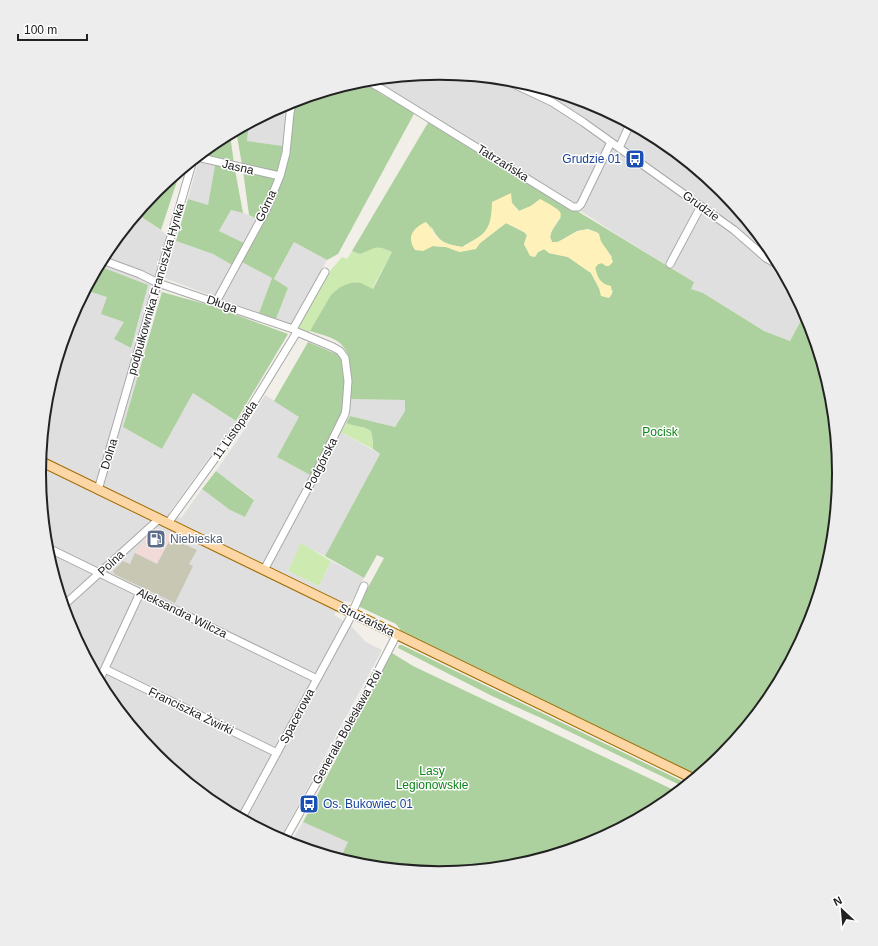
<svg xmlns="http://www.w3.org/2000/svg" width="878" height="946" font-family="Helvetica,sans-serif">
<style>
.residential{fill:#e0dfdf}
.commercial{fill:#f2dad9}
.construction{fill:#c7c7b4}
.grass{fill:#cdebb0}
.forest{fill:#add19e;fill-rule:evenodd}
.sand{fill:#fff1ba}
.lines{fill:none;stroke-linecap:round;stroke-linejoin:round}
.minor-casing{stroke:#a9a9a9;stroke-width:9}
.major-casing{stroke:#a06b00;stroke-width:11}
.minor{stroke:#fff;stroke-width:7}
.major{stroke:#fcd6a4;stroke-width:9}
.labels{text-anchor:middle;dominant-baseline:central;stroke-width:3;stroke-linejoin:round;paint-order:stroke}
.transit-label{font-size:12px;fill:#164399;stroke:#fff;text-anchor:end}
.street-label{font-size:12px;fill:#222;stroke:#fff}
.park-label{font-size:12px;fill:#0c8416;stroke:#fff}
.service-label{font-size:12px;fill:#4e5e75;stroke:#fff;text-anchor:start}
.rim{fill:none;stroke:#222;stroke-width:2}
</style>
<rect width="100%" height="100%" fill="#f2efe9"/>
<path class="residential" d="M 439,73 L 517,81 L 592,104 L 661,141 L 722,190 L 772,251 L 805,313 L 790,341 L 764,331 L 703,293 L 690,289 L 694,282 L 610,230 L 484,148 L 370,80 Z
M 274,110 L 285,111 L 284,115 L 286,115 L 283,146 L 247,141 L 249,123 Z
M 198,162 L 215,165 L 208,206 L 188,199 Z
M 231,210 L 244,213 L 257,219 L 244,243 L 219,231 Z
M 137,214 L 176,241 L 213,254 L 232,265 L 215,297 L 167,279 L 165,277 L 123,427 L 162,449 L 193,393 L 236,421 L 169,513 L 181,518 L 202,489 L 230,510 L 245,517 L 254,499 L 216,471 L 241,435 L 265,395 L 300,417 L 277,457 L 312,476 L 315,481 L 319,483 L 321,480 L 317,477 L 341,432 L 380,454 L 325,556 L 301,544 L 288,571 L 319,586 L 331,561 L 364,578 L 351,602 L 343,601 L 334,615 L 350,625 L 366,642 L 382,650 L 280,839 L 217,805 L 156,756 L 106,695 L 69,626 L 47,551 L 39,473 L 47,395 L 70,320 L 107,251 Z
M 294,242 L 327,260 L 292,325 L 276,319 L 288,288 L 274,280 Z
M 240,261 L 272,278 L 259,313 L 221,299 Z
M 350,399 L 405,400 L 405,411 L 395,427 L 350,416 Z
M 303,822 L 349,842 L 340,859 L 290,844 Z"/>
<path class="commercial" d="M 156,528 L 173,535 L 157,564 L 135,553 L 137,549 L 145,542 L 142,540 Z"/>
<path class="construction" d="M 171,538 L 197,550 L 189,564 L 193,566 L 175,603 L 114,574 L 113,571 L 123,561 L 130,564 L 135,553 L 157,564 Z"/>
<path class="grass" d="M 375,247 L 381,247 L 392,252 L 372,289 L 360,283 L 355,282 L 343,286 L 310,331 L 309,335 L 299,330 L 298,325 L 325,277 L 342,257 L 347,259 L 352,251 L 361,254 Z
M 346,423 C 355,427 365,426 371,431 L 373,443 L 373,449 L 341,432 Z
M 301,543 L 331,561 L 319,586 L 288,571 Z"/>
<path class="forest" d="M 359,81 L 388,98 L 395,99 L 415,112 L 338,254 L 327,260 L 294,242 L 274,279 L 288,288 L 276,319 L 259,313 L 272,278 L 240,261 C 259,225 281,189 290,149 C 293,133 292,117 296,100 Z
M 429,121 L 694,282 L 691,289 L 703,293 L 764,331 L 790,341 L 805,313 L 809,320 L 831,395 L 839,473 L 831,551 L 808,626 L 771,695 L 722,756 L 696,777 L 401,633 L 400,629 L 396,624 L 358,606 L 384,558 L 377,555 L 364,578 L 325,556 L 380,454 L 373,449 L 373,442 L 371,431 C 365,426 355,427 346,423 L 350,416 L 395,427 L 405,411 L 405,400 L 350,399 C 350,382 355,352 337,341 C 329,336 319,334 310,331 L 331,295 C 338,288 350,280 361,283 C 365,285 369,287 373,289 L 392,252 C 374,244 377,248 360,254 L 352,251 ZM 541,200 L 561,217 L 551,232 L 550,237 L 552,242 L 558,242 L 577,231 L 588,229 L 596,232 L 599,234 L 600,241 L 612,257 L 606,266 L 602,263 L 598,264 L 595,268 L 598,279 L 613,291 L 608,298 L 599,288 L 591,273 L 568,257 L 549,253 L 544,249 L 538,252 L 536,255 L 524,245 L 527,235 L 524,232 L 506,223 L 480,243 L 460,252 L 446,247 L 433,246 L 431,226 C 439,242 445,244 462,247 L 484,234 L 491,221 L 512,203 L 519,211 L 531,206 Z
M 249,123 L 247,141 L 283,146 L 277,173 L 242,165 L 236,130 Z
M 230,134 L 234,164 L 199,156 L 200,154 L 217,140 Z
M 215,165 L 235,170 L 243,213 L 231,210 L 219,231 L 244,243 L 232,265 L 213,254 L 176,241 L 188,199 L 208,205 Z
M 181,169 L 161,230 L 137,214 L 156,190 L 163,185 L 170,187 L 174,175 Z
M 243,171 L 276,178 L 267,202 L 257,219 L 249,215 Z
M 99,266 L 148,285 L 131,348 L 114,339 L 124,322 L 101,314 L 107,297 L 85,290 Z
M 162,292 L 212,306 L 288,334 L 236,421 L 193,393 L 162,449 L 123,427 Z
M 308,342 L 341,356 L 345,369 L 343,414 L 312,476 L 277,457 L 299,417 L 274,401 Z
M 216,471 L 254,500 L 245,517 L 230,510 L 202,489 Z
M 399,645 L 402,645 L 688,784 L 684,787 L 541,718 L 492,696 L 398,648 Z
M 392,653 L 413,666 L 678,792 L 661,806 L 592,843 L 517,865 L 439,873 L 361,865 L 340,859 L 348,842 L 303,822 Z"/>
<path class="sand" d="M 511,193 L 512,203 L 519,211 L 531,206 L 540,199 C 575,218 557,211 550,237 L 552,242 C 564,245 574,225 593,231 C 595,232 597,232 599,234 C 600,237 600,240 602,243 C 606,249 611,255 613,262 L 609,266 L 606,266 L 602,263 L 598,264 L 595,268 C 598,278 600,284 611,286 L 612,294 L 609,298 L 601,296 L 599,288 L 591,273 L 568,257 L 549,253 L 544,249 L 538,252 L 535,257 L 530,256 L 524,244 L 527,235 L 524,232 L 506,223 L 480,243 L 476,249 L 460,252 L 446,247 L 433,246 L 423,251 L 415,250 C 406,237 413,228 426,222 C 430,226 432,230 435,235 C 442,244 452,245 462,247 C 487,233 491,231 492,202 Z"/>
<g class="lines">
<defs>
<path id="minor" d="M 503,79 L 552,102 L 583,122 L 734,230 L 766,258 L 780,266
M 365,80 L 382,89 L 573,207 L 578,207 L 581,204 L 611,142
M 619,148 L 630,124
M 197,157 L 280,176
M 102,260 L 140,274 L 158,283 L 293,329 L 297,332 L 333,347 L 340,351 L 345,358 L 348,381 L 346,408 L 345,414 L 316,473 L 264,570
M 670,264 L 701,206
M 216,302 L 266,210 L 280,176 L 286,153 L 290,113 L 292,103
M 293,329 L 325,272
M 98,490 L 193,160
M 168,523 L 243,420 L 297,332
M 46,547 L 317,679
M 63,606 L 159,519
M 105,669 L 277,753
M 99,681 L 140,593
M 241,819 L 349,620 L 364,586
M 284,841 L 363,700 L 397,634"/>
<path id="major" d="M 40,461 L 694,779"/>
</defs>
<use href="#minor" class="minor-casing"/>
<use href="#major" class="major-casing"/>
<use href="#minor" class="minor"/>
<use href="#major" class="major"/>
</g>
<defs>
<symbol id="bus-square" viewBox="-11 -11 22 22"><rect x="-9" y="-9" width="18" height="18" rx="4" fill="#1a4fb4" stroke="#fff"/><path d="M-5-6H5V4H4V6H2V4H-2V6H-4V4H-5ZM-3.5-4V0h7V-4ZM-3.5 1.2v1.5H-2V1.2ZM2 1.2v1.5H3.5V1.2Z" fill="#fff"/></symbol>
<symbol id="fuel-square" viewBox="-11 -11 22 22"><rect x="-9" y="-9" width="18" height="18" rx="4" fill="#5c6f8a" stroke="#fff"/><path d="M-5.5-6h7V0h2V4h1.3V-2.5L3-4.5l.8-.8L6-3V5H2.5V1h-1V6h-7ZM-4.2-4.7v3.2H.2V-4.7Z" fill="#fff"/></symbol>
</defs>
<g fill-rule="evenodd">
<use href="#bus-square" x="624" y="148" width="22" height="22"/>
<use href="#fuel-square" x="145" y="528" width="22" height="22"/>
<use href="#bus-square" x="298" y="793" width="22" height="22"/>
</g>
<g class="labels">
<g class="transit-label">
<text x="621" y="159">Grudzie 01</text>
<text x="323" y="804" text-anchor="start">Os. Bukowiec 01</text>
</g>
<g class="street-label">
<text transform="translate(503 163) rotate(32)">Tatrzańska</text>
<text transform="translate(238 167) rotate(13)">Jasna</text>
<text transform="translate(266 206) rotate(-65)">Górna</text>
<text transform="translate(701 206) rotate(36)">Grudzie</text>
<text transform="translate(156 289) rotate(-74)">podpułkownika Franciszka Hynka</text>
<text transform="translate(222 304) rotate(19)">Długa</text>
<text transform="translate(235 430) rotate(-55)">11 Listopada</text>
<text transform="translate(109 454) rotate(-73)">Dolna</text>
<text transform="translate(321 464) rotate(-63)">Podgórska</text>
<text transform="translate(111 563) rotate(-43)">Polna</text>
<text transform="translate(182 613) rotate(26)">Aleksandra Wilcza</text>
<text transform="translate(367 620) rotate(26)">Strużańska</text>
<text transform="translate(191 711) rotate(26)">Franciszka Żwirki</text>
<text transform="translate(297 716) rotate(-62)">Spacerowa</text>
<text transform="translate(347 727) rotate(-61)">Generała Bolesława Roi</text>
</g>
<g class="park-label">
<text x="660" y="432">Pocisk</text>
<text x="432" y="771">Lasy<tspan x="432" dy="14">Legionowskie</tspan></text>
</g>
<g class="service-label">
<text x="170" y="539">Niebieska</text>
</g>
</g>
<path d="M0 0H878V946H0ZM46 473a393 393 0 1 1 786 0a393 393 0 1 1-786 0Z" fill="#ededed" fill-rule="evenodd"/>
<path class="rim" d="M46 473a393 393 0 1 1 786 0a393 393 0 1 1-786 0Z"/>
<g transform="translate(842 910) rotate(334)" stroke="#ffffff" stroke-width="3" paint-order="stroke">
<path d="M0-3L7 15L0 10L-7 15Z" fill="#222222"/>
<text y="-6" font-size="11" font-weight="bold" text-anchor="middle" fill="#222222">N</text>
</g>
<path d="M18 34v6h69v-6" fill="none" stroke="#222222" stroke-width="2"/>
<text x="24" y="34" font-size="12" fill="#222222" stroke="#ffffff" stroke-width="3" paint-order="stroke">100 m</text>
</svg>
